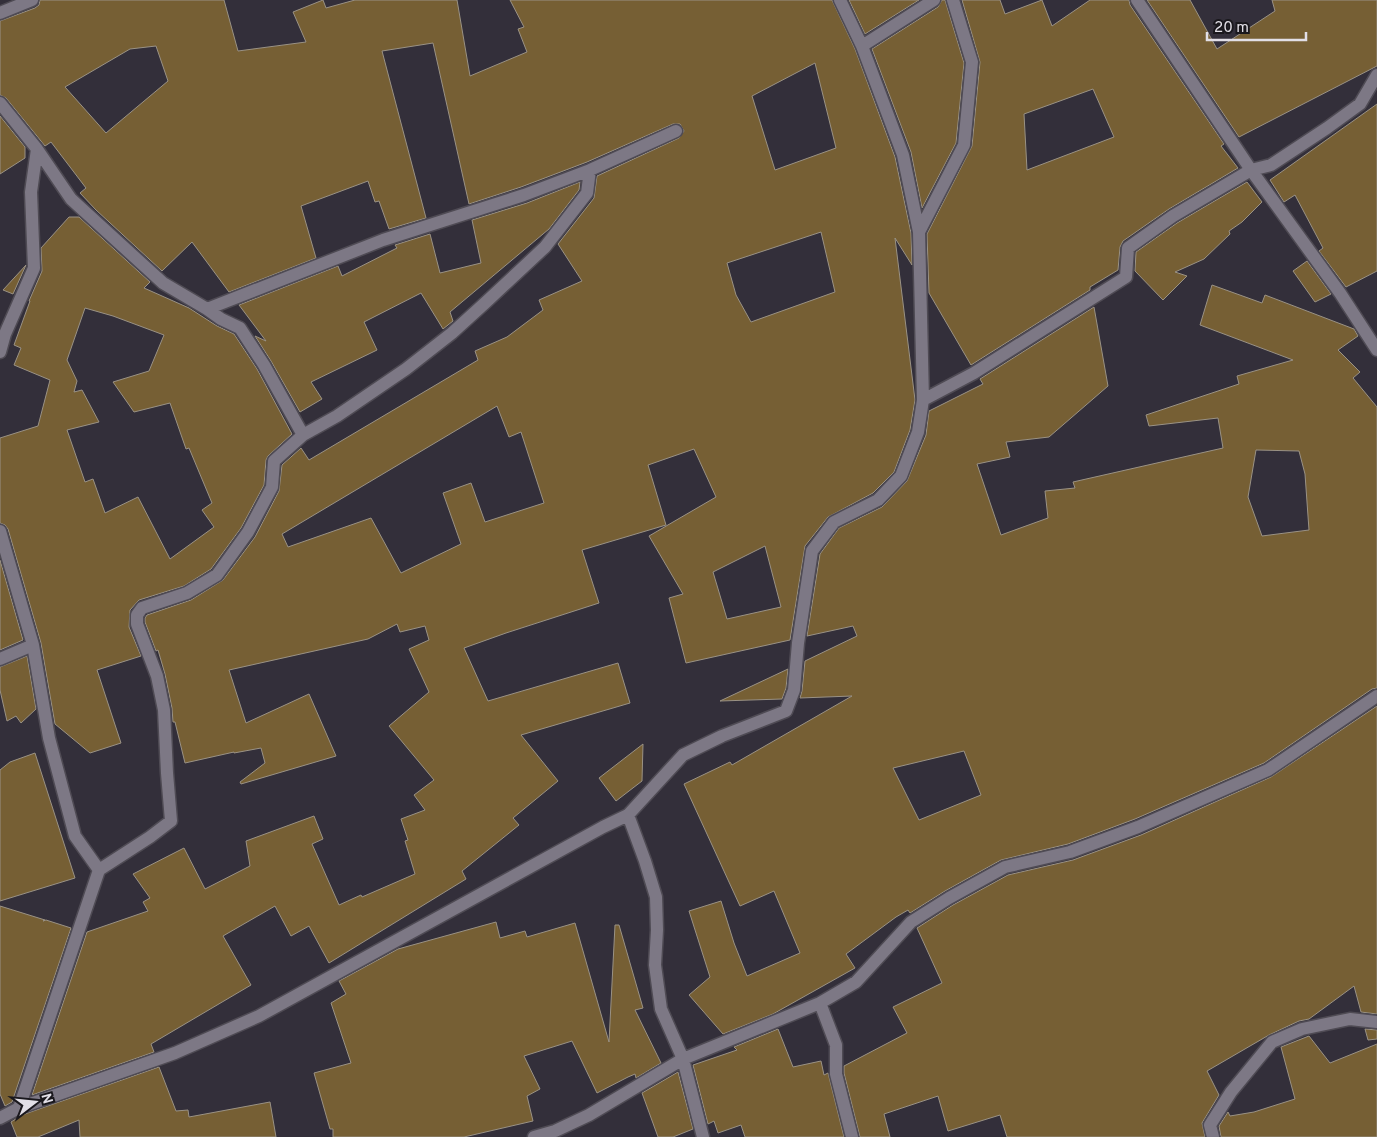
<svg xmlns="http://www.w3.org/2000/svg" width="1377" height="1137" font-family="Overpass,sans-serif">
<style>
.building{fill:#765f34;stroke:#9a9285;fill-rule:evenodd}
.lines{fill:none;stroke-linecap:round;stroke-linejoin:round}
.minor-casing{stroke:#4f4b54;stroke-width:15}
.minor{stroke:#7d7885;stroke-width:12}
</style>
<rect width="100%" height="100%" fill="#332f3a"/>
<path class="building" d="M 40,0 L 224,0 L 238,51 L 306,42 L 293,12 L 323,0 L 326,8 L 355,0 L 457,0 L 470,76 L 527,52 L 518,29 L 524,27 L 510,0 L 832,0 L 855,49 L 895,157 L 911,233 L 912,265 L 895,238 L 915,400 L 910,430 L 894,472 L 873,493 L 828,517 L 805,546 L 790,640 L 686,663 L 669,598 L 683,594 L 649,536 L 716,497 L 694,449 L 648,465 L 666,525 L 582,550 L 599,603 L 506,633 L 464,648 L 488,701 L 618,663 L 630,703 L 521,735 L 558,781 L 513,818 L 519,825 L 462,871 L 466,879 L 329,963 L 309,926 L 291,936 L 275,906 L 223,936 L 251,985 L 151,1044 L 154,1052 L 32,1095 L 87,932 L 148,911 L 143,902 L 150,898 L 133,874 L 184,848 L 205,889 L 250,866 L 246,841 L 314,816 L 323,839 L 312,844 L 339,905 L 361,895 L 362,897 L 415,874 L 405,841 L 408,840 L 401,819 L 425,810 L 414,795 L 434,780 L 389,726 L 429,692 L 409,649 L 429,640 L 425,626 L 400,632 L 397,624 L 368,639 L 229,670 L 246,723 L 309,694 L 336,756 L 241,784 L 240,782 L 265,763 L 261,748 L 234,753 L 234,752 L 185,763 L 175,722 L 173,722 L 172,708 L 165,674 L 158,650 L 156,651 L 145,622 L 145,618 L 147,615 L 191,600 L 223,580 L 255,537 L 279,491 L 282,465 L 301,448 L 309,460 L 478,360 L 475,351 L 507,337 L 543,310 L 539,300 L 582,281 L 558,244 L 594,198 L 597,176 L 679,138 L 684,131 L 680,124 L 673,124 L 587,162 L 521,187 L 469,204 L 433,43 L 382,51 L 426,218 L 389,229 L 379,201 L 375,202 L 368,181 L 301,206 L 316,258 L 229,292 L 192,242 L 162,271 L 96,210 L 80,193 L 86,188 L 51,142 L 45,146 L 6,98 L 0,95 L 0,21 L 35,8 L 39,5 ZM 156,46 L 168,81 L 106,133 L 65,87 L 130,49 ZM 815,63 L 836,148 L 775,170 L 752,96 ZM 821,232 L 835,292 L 751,322 L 736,295 L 727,263 ZM 497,406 L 509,437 L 521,432 L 544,503 L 485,522 L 471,483 L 443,493 L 461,544 L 401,573 L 371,518 L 288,547 L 282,534 ZM 765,546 L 781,607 L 727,619 L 713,572 Z
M 849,0 L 919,0 L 865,34 Z
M 942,0 L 945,0 L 964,63 L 956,143 L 922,208 L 911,152 L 872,49 L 938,7 Z
M 962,0 L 1000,0 L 1005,14 L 1042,0 L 1052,26 L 1090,0 L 1129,0 L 1130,5 L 1224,144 L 1221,146 L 1238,168 L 1169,209 L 1123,241 L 1120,247 L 1118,270 L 1090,287 L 1090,290 L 971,365 L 929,293 L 927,234 L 972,146 L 980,62 ZM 1093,89 L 1114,137 L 1027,170 L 1024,114 Z
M 1147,0 L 1190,0 L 1217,49 L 1275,11 L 1272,0 L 1377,0 L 1377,66 L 1239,137 Z
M 1377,104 L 1377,271 L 1346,287 L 1319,251 L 1323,248 L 1295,195 L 1284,202 L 1270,180 Z
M 0,116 L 25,147 L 25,158 L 0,174 Z
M 580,182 L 579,190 L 549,229 L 450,312 L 453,321 L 443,329 L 421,293 L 364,322 L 377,350 L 311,382 L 322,399 L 300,412 L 271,361 L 255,336 L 266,341 L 239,305 L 338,266 L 342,276 L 397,248 L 395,245 L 430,234 L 440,273 L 481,263 L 472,220 L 527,203 Z
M 1247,182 L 1262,202 L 1242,222 L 1229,231 L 1230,234 L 1204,259 L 1175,272 L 1187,276 L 1163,300 L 1135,271 L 1136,252 L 1177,223 Z
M 69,217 L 79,217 L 150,282 L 144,288 L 189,308 L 217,326 L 234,334 L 257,369 L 292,434 L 268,456 L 266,460 L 264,485 L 241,528 L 211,569 L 184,586 L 139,600 L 130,610 L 129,627 L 141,656 L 97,670 L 121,743 L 90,753 L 55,724 L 41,643 L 8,529 L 5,525 L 0,523 L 0,438 L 38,426 L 50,380 L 14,365 L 21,348 L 14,345 L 30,301 L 29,301 L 42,271 L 41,248 ZM 85,308 L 113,316 L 164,335 L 149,371 L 113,382 L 134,412 L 170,403 L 186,449 L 189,448 L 212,503 L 202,510 L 214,527 L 170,559 L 138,497 L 105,513 L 93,479 L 85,482 L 67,430 L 99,422 L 82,390 L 74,392 L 77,381 L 67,360 Z
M 1307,261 L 1331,294 L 1315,302 L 1293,271 Z
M 26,265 L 13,294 L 3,290 Z
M 1212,285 L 1262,303 L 1265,295 L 1354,329 L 1358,336 L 1338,350 L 1360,372 L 1353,378 L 1377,407 L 1377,688 L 1372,689 L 1264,763 L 1135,819 L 1068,844 L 1001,860 L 945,891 L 910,913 L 908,910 L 896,917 L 846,954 L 855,968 L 773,1014 L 723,1034 L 689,995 L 710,977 L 689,911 L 721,901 L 734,943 L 747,976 L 800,953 L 774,891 L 740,906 L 684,784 L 730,762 L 732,765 L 852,696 L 800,698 L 802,691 L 805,661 L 857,636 L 853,626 L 807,636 L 820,554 L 839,528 L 882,507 L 907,481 L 926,435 L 929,411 L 983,384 L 980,379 L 1094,307 L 1108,386 L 1049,437 L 1006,442 L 1010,457 L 977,464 L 1001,535 L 1048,518 L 1045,491 L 1075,488 L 1073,482 L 1223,448 L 1218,418 L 1149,426 L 1146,415 L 1239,384 L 1237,376 L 1293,360 L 1200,325 ZM 1256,450 L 1299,451 L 1305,474 L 1309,530 L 1262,536 L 1248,497 ZM 964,751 L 981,795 L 919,820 L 893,768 Z
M 0,560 L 23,640 L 0,650 Z
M 27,656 L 36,709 L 21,723 L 16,716 L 7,721 L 0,690 L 0,667 Z
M 788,669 L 786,688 L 782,699 L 720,701 Z
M 1377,706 L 1377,1014 L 1361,1012 L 1354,986 L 1309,1019 L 1299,1021 L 1269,1035 L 1207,1071 L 1219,1095 L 1202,1123 L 1205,1137 L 1007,1137 L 1000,1115 L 948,1131 L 938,1096 L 884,1114 L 890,1137 L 860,1137 L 844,1073 L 844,1066 L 907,1033 L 893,1007 L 942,983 L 917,928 L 953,905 L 1008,875 L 1073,860 L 1141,835 L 1271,777 Z
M 643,744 L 642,781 L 616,801 L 599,778 Z
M 35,753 L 75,878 L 0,901 L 0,770 L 10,762 Z
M 0,906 L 45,920 L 43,921 L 46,920 L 71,928 L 12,1102 L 5,1106 L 0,1094 Z
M 496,922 L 500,938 L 525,931 L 527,937 L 575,923 L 609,1042 L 615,925 L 619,925 L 643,1008 L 635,1010 L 661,1063 L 636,1078 L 635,1074 L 628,1077 L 597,1093 L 572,1041 L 524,1056 L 540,1089 L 527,1096 L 533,1121 L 464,1137 L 333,1137 L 333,1129 L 330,1129 L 314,1073 L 351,1063 L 331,1003 L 346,994 L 339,981 L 398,949 Z
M 778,1029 L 793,1067 L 821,1061 L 824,1075 L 828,1073 L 844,1137 L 745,1137 L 741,1125 L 718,1133 L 714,1121 L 708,1124 L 693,1065 L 737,1050 L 734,1047 Z
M 1365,1029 L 1377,1030 L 1377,1039 L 1368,1040 Z
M 1309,1036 L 1330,1063 L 1377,1044 L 1377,1137 L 1221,1137 L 1219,1126 L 1228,1112 L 1230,1116 L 1254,1112 L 1295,1099 L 1281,1047 Z
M 159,1067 L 176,1111 L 188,1110 L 189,1117 L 270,1102 L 276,1137 L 80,1137 L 79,1120 L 38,1137 L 17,1137 L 11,1122 L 22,1115 Z
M 678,1072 L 693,1129 L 673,1137 L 658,1137 L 642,1093 Z"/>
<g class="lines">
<defs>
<path id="minor" d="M 840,0 L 862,46 L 903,155 L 919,232
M 1137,0 L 1251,170 L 1340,293 L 1377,350
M 0,13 L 32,0
M 862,46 L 934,0
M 0,103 L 37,149 L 71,199 L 163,283 L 207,309 L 221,319 L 240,328 L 264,365 L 303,435
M 207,309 L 383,240 L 524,195 L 590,170 L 676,131
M 0,352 L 5,334 L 34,268 L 31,192 L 37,149
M 923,400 L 919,232 L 964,145 L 972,62 L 953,0
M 0,531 L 33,645 L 49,738 L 75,836 L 99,870 L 19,1108
M 0,659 L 33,645
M 628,815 L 645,861 L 656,897 L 657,930 L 655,965 L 661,1009 L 683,1059 L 703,1137
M 99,870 L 150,837 L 171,821 L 167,773 L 164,710 L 157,676 L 137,624 L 137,615 L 142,608 L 187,593 L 217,575 L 248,532 L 272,487 L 274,461 L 303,435 L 337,416 L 406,369 L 452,333 L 485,303 L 545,247 L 587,193 L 590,170
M 820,1003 L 836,1045 L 836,1074 L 852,1137
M 0,1118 L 19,1108 L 175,1053 L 259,1016 L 603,827 L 628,815 L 683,755 L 722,736 L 786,711 L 794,690 L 798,643 L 812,551 L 834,522 L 878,500 L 901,476 L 918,432 L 923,400 L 974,373 L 1126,277 L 1128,248 L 1173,216 L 1251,170 L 1271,165 L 1327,128 L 1360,104 L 1377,75
M 534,1137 L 555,1131 L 589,1115 L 683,1059 L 820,1003 L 856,982 L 911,922 L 949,898 L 1005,867 L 1070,852 L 1138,827 L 1268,770 L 1377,696
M 1213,1137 L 1210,1125 L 1231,1092 L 1272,1042 L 1302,1029 L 1350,1019 L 1377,1022"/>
</defs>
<use href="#minor" class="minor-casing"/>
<use href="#minor" class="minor"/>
</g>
<g transform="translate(35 1102) rotate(74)" stroke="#1a181d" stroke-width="4" paint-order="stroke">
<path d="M0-4L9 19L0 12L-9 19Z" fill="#e2dfe7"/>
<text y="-8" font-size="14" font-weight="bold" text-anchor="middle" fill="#e2dfe7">N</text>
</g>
<path d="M1207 32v8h99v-8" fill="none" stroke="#e2dfe7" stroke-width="2.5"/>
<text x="1214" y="32" font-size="15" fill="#e2dfe7" stroke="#1a181d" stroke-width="4" paint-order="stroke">20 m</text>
</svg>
